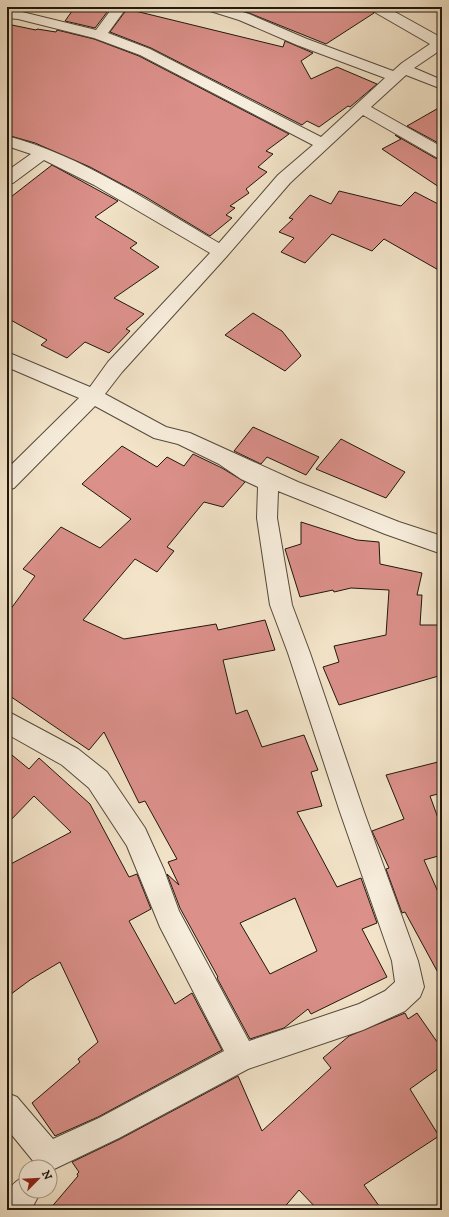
<svg xmlns="http://www.w3.org/2000/svg" width="449" height="1217" font-family="'IM FELL DW Pica',serif">
<style>
.building{fill:#db908a;stroke:#1f170d;fill-rule:evenodd}
.lines{fill:none;stroke-linecap:round;stroke-linejoin:round}
.minor-casing{stroke:#544a3c;stroke-width:2}
.minor{fill:#f7eddc;fill-rule:evenodd}
</style>
<rect width="100%" height="100%" fill="#f3e4c9"/>
<filter id="stains"><feTurbulence type="fractalNoise" baseFrequency=".005" numOctaves="4"/><feColorMatrix values="0 0 0 0 .2 0 0 0 0 .09 0 0 0 0 .02 0 0 0 .5 -.17"/></filter>
<radialGradient id="worn" r=".72"><stop offset=".6" stop-color="#630" stop-opacity="0"/><stop offset="1" stop-color="#630" stop-opacity=".3"/></radialGradient>
<path class="building" d="M 75,7 L 111,7 L 95,28 L 65,21 Z
M 231,7 L 368,7 L 374,13 L 326,44 L 249,13 Z
M 127,9 L 283,47 L 285,41 L 313,53 L 301,61 L 311,79 L 337,67 L 377,84 L 350,107 L 348,106 L 319,127 L 307,121 L 302,125 L 151,48 L 110,32 Z
M 7,24 L 36,30 L 37,29 L 56,32 L 57,30 L 94,39 L 139,56 L 289,134 L 266,151 L 273,154 L 258,167 L 267,172 L 246,189 L 249,193 L 230,206 L 235,208 L 226,215 L 232,218 L 210,236 L 144,196 L 90,167 L 35,143 L 7,135 Z
M 442,106 L 442,145 L 407,126 Z
M 395,135 L 435,158 L 442,160 L 442,189 L 382,149 L 401,139 Z
M 52,165 L 118,201 L 95,217 L 137,243 L 130,248 L 159,267 L 114,298 L 144,314 L 126,329 L 130,331 L 109,353 L 85,342 L 67,358 L 41,345 L 47,340 L 7,318 L 7,200 Z
M 339,191 L 401,206 L 415,192 L 442,206 L 442,272 L 384,239 L 372,251 L 332,234 L 305,263 L 281,252 L 294,238 L 279,232 L 293,219 L 289,218 L 310,195 L 331,204 Z
M 253,313 L 282,331 L 300,354 L 301,356 L 285,371 L 225,335 Z
M 253,427 L 319,457 L 306,475 L 267,457 L 261,464 L 234,451 Z
M 341,439 L 405,472 L 386,498 L 316,469 Z
M 122,446 L 157,467 L 167,457 L 184,466 L 193,454 L 222,468 L 245,482 L 223,507 L 204,502 L 167,547 L 174,551 L 157,572 L 135,559 L 83,620 L 124,639 L 216,624 L 218,630 L 265,620 L 275,650 L 223,660 L 236,714 L 247,710 L 262,747 L 304,735 L 318,770 L 311,772 L 322,806 L 297,812 L 337,887 L 361,878 L 377,923 L 362,929 L 387,977 L 311,1014 L 308,1009 L 284,1028 L 250,1039 L 217,978 L 218,977 L 180,908 L 167,874 L 179,885 L 168,862 L 177,859 L 145,801 L 139,803 L 104,732 L 89,750 L 7,694 L 7,614 L 35,576 L 23,569 L 61,527 L 100,548 L 131,519 L 82,484 ZM 295,898 L 317,951 L 270,974 L 240,923 Z
M 301,522 L 357,540 L 379,542 L 380,564 L 422,573 L 417,595 L 422,595 L 420,625 L 442,625 L 442,675 L 339,705 L 323,667 L 339,662 L 334,646 L 386,635 L 389,590 L 351,588 L 334,592 L 333,590 L 300,597 L 285,549 L 301,544 Z
M 7,751 L 29,769 L 39,758 L 90,804 L 129,877 L 137,874 L 151,909 L 129,921 L 175,1004 L 192,993 L 222,1050 L 98,1117 L 55,1136 L 32,1103 L 80,1062 L 78,1059 L 98,1042 L 60,962 L 30,980 L 7,997 L 7,866 L 71,832 L 34,796 L 7,824 Z
M 442,761 L 442,793 L 430,796 L 442,829 L 442,855 L 424,860 L 442,901 L 442,980 L 405,912 L 402,913 L 386,869 L 389,868 L 372,831 L 404,819 L 386,775 Z
M 405,1013 L 408,1019 L 417,1013 L 442,1049 L 442,1066 L 410,1089 L 439,1136 L 364,1185 L 382,1210 L 318,1210 L 299,1190 L 282,1210 L 49,1210 L 78,1176 L 77,1174 L 79,1172 L 72,1162 L 120,1139 L 238,1076 L 262,1131 L 331,1068 L 323,1058 L 349,1036 Z"/>
<g class="lines">
<defs>
<path id="minor" d="M 113,7 L 127,7 L 108,33 L 150,49 L 321,137 L 385,78 L 297,45 L 239,20 L 207,10 L 205,7 L 226,7 L 249,14 L 307,39 L 393,71 L 402,63 L 430,44 L 371,10 L 369,7 L 386,7 L 442,38 L 442,49 L 414,68 L 442,80 L 442,89 L 406,75 L 371,107 L 442,147 L 442,159 L 436,157 L 363,115 L 290,183 L 227,256 L 122,372 L 105,394 L 166,427 L 190,433 L 298,482 L 399,522 L 442,536 L 442,554 L 385,534 L 278,491 L 277,518 L 292,605 L 310,653 L 364,812 L 418,961 L 424,987 L 420,997 L 405,1011 L 363,1030 L 248,1069 L 119,1138 L 50,1171 L 50,1167 L 38,1167 L 7,1129 L 7,1093 L 17,1097 L 53,1139 L 99,1118 L 224,1051 L 160,927 L 127,846 L 89,788 L 62,765 L 7,734 L 7,711 L 78,749 L 107,772 L 145,828 L 164,870 L 179,911 L 249,1041 L 359,1004 L 385,991 L 395,982 L 392,961 L 340,812 L 288,653 L 270,605 L 257,518 L 258,487 L 241,479 L 219,464 L 178,444 L 154,438 L 95,406 L 14,488 L 7,490 L 7,469 L 79,398 L 7,367 L 7,352 L 90,387 L 108,362 L 210,253 L 94,185 L 44,160 L 13,183 L 7,184 L 7,171 L 31,154 L 7,146 L 7,136 C 81,155 154,205 219,243 L 278,175 L 313,145 L 140,55 L 94,38 L 18,19 L 7,18 L 7,10 L 18,11 L 96,30 Z
M 26,1176 L 26,1191 L 41,1191 L 31,1210 L 7,1210 C 7,1192 8,1184 26,1176 Z"/>
</defs>
<use href="#minor" class="minor-casing"/>
<use href="#minor" class="minor"/>
</g>
<rect width="449" height="1217" fill="none" stroke="#f3e4c9" stroke-width="24"/>
<rect x="8" y="8" width="433" height="1201" fill="none" stroke="#1f170d" stroke-width="2"/>
<rect x="12" y="12" width="425" height="1193" fill="none" stroke="#1f170d"/>
<g transform="translate(38 1179) rotate(66)"><circle r="19" fill="#f7eddc" stroke="#a19789"/>
<path d="M0-3L7 15L0 10L-7 15Z" fill="#8f2418"/>
<text y="-6" font-size="11" font-weight="bold" text-anchor="middle" fill="#1f170d">N</text>
</g>
<rect width="100%" height="100%" filter="url(#stains)"/>
<rect width="100%" height="100%" fill="url(#worn)"/>
</svg>
